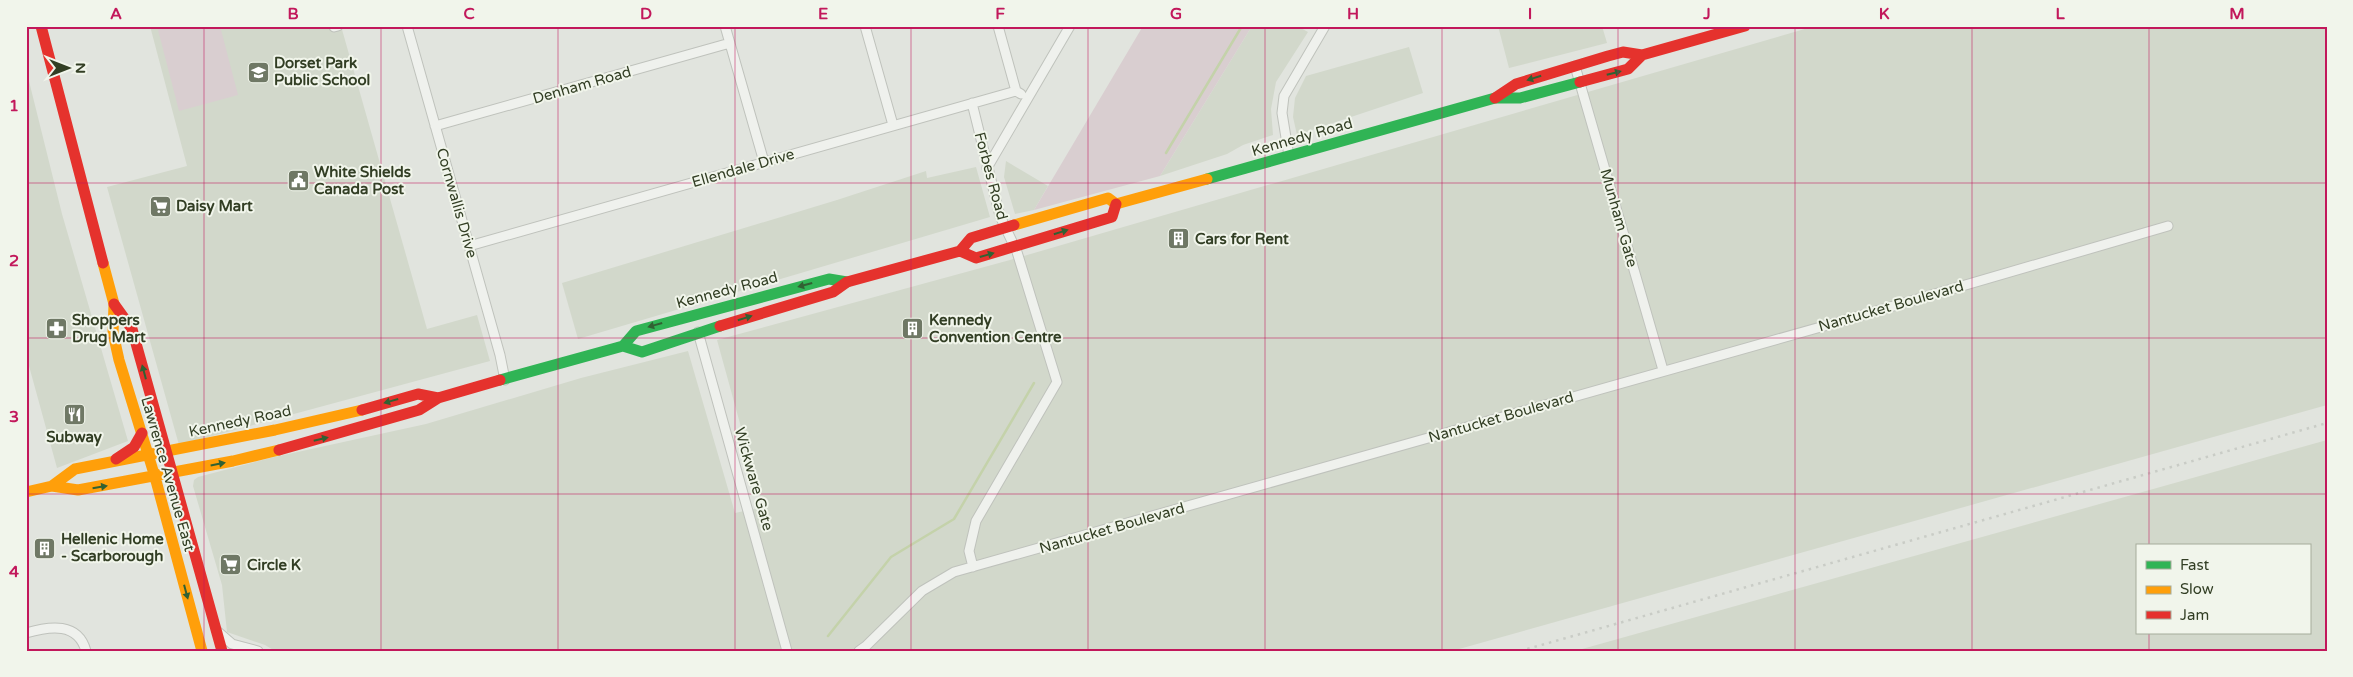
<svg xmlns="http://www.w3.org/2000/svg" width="2353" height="677" font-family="'Varela Round',sans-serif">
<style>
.built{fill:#d2d8cb;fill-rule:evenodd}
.green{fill:#d9ced0}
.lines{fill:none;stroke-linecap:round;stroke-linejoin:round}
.stream{stroke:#c4d2aa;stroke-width:2.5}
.street-casing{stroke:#bfc2bc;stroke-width:11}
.street{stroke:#eff1ed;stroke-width:9}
.fast{stroke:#30b455;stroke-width:11}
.slow{stroke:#ff9f0a;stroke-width:11}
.jam{stroke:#e5322d;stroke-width:11}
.rail{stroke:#c9ccc6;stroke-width:2.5;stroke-dasharray:2.5 5;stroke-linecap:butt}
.oneway{fill:#316133}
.grid{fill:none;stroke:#c2185b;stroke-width:1;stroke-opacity:0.55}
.labels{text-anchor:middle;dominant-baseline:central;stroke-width:4;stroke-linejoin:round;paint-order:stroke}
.poi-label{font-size:15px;font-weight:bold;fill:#323e24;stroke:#f1f5eb;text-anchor:start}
.street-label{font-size:15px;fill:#323e24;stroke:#f1f5eb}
.neatline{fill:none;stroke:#c2185b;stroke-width:2}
.grid-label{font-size:16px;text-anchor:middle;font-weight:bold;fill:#c2185b}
</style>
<rect width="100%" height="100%" fill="#e1e4de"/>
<path class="built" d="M 150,26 L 341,26 L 427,329 L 477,315 L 490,361 L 179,445 L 107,187 L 187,166 Z
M 1252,26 L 1297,26 L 1308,32 L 1276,82 L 1271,109 L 1273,135 L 1243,145 L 1227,154 L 1160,176 Z
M 1498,26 L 1602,26 L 1607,43 L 1509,68 Z
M 1815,26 L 2327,26 L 2327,405 L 1452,651 L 275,651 L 265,645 L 227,632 L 222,585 L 193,486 L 194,480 L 198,477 L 270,458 L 426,424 L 581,378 L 688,351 L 735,513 L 763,507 L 717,340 L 1010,260 Z
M 1409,47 L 1423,93 L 1297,135 L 1293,117 L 1295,98 L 1306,76 Z
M 26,69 L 62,214 L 128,441 L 57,468 L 26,355 Z
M 1006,161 L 1048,186 L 1034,210 L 1015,214 L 1004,177 Z
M 976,167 L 990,217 L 578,339 L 562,283 L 837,200 L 926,171 L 927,178 Z
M 2327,440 L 2327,651 L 1575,651 L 2221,470 ZM 2137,546 L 2309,546 L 2309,633 L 2137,633 Z"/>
<path class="green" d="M 157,26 L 220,26 L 238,95 L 179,111 Z
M 1143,26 L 1252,26 L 1160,176 L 1034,210 Z"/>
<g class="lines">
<path class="stream" d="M 1166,153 L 1242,26
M 828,636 L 891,557 L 954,519 L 1034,383"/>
<defs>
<path id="street" d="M 407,26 L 500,355 L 505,380
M 725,26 L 764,162
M 865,26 L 893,125
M 998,26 L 1016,91 L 1021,94
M 334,27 L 338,26
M 1575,66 L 1663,370
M 972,103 L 1000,216 L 1017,252 L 1057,382 L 976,521 L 969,551 L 973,567
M 435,126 L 730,43
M 1289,156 L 1282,113 L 1284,96 L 1325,26
M 987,168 L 1070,26
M 469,246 L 1016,91
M 698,332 L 787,651
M 217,631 L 232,644 L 258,651
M 26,633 C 50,626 78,622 86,651
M 859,651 L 866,646 L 922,591 L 954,572 L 1842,321 L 2168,226"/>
</defs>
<use href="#street" class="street-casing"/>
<use href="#street" class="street"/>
<path class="fast" d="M 1207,179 L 1495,98 L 1520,98 L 1580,82
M 623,346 L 636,331 L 829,279 L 847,282
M 500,380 L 623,346 L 642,352 L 720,326"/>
<path class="slow" d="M 1014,225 L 1108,198 L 1116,204 L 1207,179
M 103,263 L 114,304 L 113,333 L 119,360 L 155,477 L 202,651
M 52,486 L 78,490 L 233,461 L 279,450
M 26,492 L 52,486 L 75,469 L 275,430 L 362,410"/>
<path class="jam" d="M 41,26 L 103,263
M 1580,82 L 1628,69 L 1642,55
M 1495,98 L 1516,84 L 1608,56 L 1623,52 L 1642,55 L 1745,26
M 960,251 L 976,258 L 1112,217 L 1116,204
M 114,304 L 132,329 L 222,651
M 720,326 L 833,292 L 847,282 L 960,251 L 971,238 L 1014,225
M 362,410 L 418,394 L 438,398
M 279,450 L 419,410 L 438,398 L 500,380
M 116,459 L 134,447 L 142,433"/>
<path class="rail" d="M 1520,651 L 2327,423"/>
</g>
<defs><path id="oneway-solid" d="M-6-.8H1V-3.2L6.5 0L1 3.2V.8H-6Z" transform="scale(1.25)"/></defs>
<g class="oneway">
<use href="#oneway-solid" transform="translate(1614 73) rotate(-14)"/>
<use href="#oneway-solid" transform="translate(1534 78) rotate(163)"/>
<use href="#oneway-solid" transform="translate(1061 232) rotate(-17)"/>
<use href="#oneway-solid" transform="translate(987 255) rotate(-16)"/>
<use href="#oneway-solid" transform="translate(805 285) rotate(165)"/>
<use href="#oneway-solid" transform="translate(745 318) rotate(-17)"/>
<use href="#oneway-solid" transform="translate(655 325) rotate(164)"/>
<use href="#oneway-solid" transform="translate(144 372) rotate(-105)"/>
<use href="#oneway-solid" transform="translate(391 401) rotate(164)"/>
<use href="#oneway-solid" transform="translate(321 439) rotate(-13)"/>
<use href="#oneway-solid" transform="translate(218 464) rotate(-11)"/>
<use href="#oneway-solid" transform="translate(100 487) rotate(-9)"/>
<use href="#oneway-solid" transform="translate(186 592) rotate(75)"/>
</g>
<path class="grid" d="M 204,26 L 204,651M 381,26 L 381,651M 558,26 L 558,651M 735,26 L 735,651M 911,26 L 911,651M 1088,26 L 1088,651M 1265,26 L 1265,651M 1442,26 L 1442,651M 1618,26 L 1618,651M 1795,26 L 1795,651M 1972,26 L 1972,651M 2149,26 L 2149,546M 26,183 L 2327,183M 26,338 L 2327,338M 26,494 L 2327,494M 2149,633 L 2149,651"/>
<defs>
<symbol id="school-square" viewBox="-11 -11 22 22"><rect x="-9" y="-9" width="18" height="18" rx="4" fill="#6f7865" stroke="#f1f5eb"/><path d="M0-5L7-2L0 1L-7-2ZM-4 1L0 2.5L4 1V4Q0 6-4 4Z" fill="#fff"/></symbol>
<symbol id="civic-square" viewBox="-11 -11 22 22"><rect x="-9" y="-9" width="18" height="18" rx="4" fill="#6f7865" stroke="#f1f5eb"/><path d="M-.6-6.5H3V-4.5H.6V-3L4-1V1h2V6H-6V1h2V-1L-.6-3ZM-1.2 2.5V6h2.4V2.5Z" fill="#fff"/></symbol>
<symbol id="supermarket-square" viewBox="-11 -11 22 22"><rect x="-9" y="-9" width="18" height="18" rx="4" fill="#6f7865" stroke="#f1f5eb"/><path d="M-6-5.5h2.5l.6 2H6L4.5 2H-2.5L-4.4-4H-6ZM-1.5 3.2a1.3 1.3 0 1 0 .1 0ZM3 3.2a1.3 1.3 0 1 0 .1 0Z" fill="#fff"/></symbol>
<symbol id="building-square" viewBox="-11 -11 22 22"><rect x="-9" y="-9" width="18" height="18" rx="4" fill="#6f7865" stroke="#f1f5eb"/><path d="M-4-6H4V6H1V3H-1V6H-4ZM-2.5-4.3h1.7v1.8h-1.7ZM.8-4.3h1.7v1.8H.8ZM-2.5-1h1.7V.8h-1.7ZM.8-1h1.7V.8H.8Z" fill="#fff"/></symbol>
<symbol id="pharmacy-square" viewBox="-11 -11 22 22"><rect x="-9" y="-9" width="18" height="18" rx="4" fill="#6f7865" stroke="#f1f5eb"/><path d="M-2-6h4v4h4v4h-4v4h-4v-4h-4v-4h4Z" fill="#fff"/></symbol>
<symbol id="restaurant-square" viewBox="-11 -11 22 22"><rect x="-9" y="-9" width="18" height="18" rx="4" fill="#6f7865" stroke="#f1f5eb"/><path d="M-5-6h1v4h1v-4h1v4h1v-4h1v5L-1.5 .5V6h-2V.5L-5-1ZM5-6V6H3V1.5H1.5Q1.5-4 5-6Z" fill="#fff"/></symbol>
</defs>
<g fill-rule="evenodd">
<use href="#school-square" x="246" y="60" width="25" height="25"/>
<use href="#civic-square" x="286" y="168" width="25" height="25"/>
<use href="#supermarket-square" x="148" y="194" width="25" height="25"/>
<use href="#building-square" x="1166" y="226" width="25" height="25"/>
<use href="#pharmacy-square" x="44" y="316" width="25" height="25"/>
<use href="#building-square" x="900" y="316" width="25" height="25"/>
<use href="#restaurant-square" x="62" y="402" width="25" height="25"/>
<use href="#building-square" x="32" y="536" width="25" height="25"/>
<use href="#supermarket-square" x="218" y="552" width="25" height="25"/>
</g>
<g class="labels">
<g class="poi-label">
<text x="274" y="63">Dorset Park<tspan x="274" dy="17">Public School</tspan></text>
<text x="314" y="172">White Shields<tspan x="314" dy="17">Canada Post</tspan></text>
<text x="176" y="206">Daisy Mart</text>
<text x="1195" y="239">Cars for Rent</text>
<text x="72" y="320">Shoppers<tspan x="72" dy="17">Drug Mart</tspan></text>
<text x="929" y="320">Kennedy<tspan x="929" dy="17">Convention Centre</tspan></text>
<text x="74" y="437" text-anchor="middle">Subway</text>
<text x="61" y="539">Hellenic Home<tspan x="61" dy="17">- Scarborough</tspan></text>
<text x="247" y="565">Circle K</text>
</g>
<g class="street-label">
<text transform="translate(582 85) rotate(-16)">Denham Road</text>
<text transform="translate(1302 137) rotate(-16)">Kennedy Road</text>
<text transform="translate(743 168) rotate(-16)">Ellendale Drive</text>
<text transform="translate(991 176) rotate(75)">Forbes Road</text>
<text transform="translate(457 203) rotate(74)">Cornwallis Drive</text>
<text transform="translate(1619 218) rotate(74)">Munham Gate</text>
<text transform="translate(727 290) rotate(-15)">Kennedy Road</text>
<text transform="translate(1891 306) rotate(-16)">Nantucket Boulevard</text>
<text transform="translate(1501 417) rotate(-16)">Nantucket Boulevard</text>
<text transform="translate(240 421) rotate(-12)">Kennedy Road</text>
<text transform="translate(168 474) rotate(74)">Lawrence Avenue East</text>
<text transform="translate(754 479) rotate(74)">Wickware Gate</text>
<text transform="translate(1112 528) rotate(-16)">Nantucket Boulevard</text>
</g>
</g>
<rect width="2353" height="677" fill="none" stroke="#f1f5eb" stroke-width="55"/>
<rect x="2136" y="544" width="175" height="90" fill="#f1f5eb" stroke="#a5ac9b"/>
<rect x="2146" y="561" width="25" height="8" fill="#30b455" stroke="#a5ac9b"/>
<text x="2180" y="570" font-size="15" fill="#323e24">Fast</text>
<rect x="2146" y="586" width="25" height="8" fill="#ff9f0a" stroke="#a5ac9b"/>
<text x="2180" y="594" font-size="15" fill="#323e24">Slow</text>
<rect x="2146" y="611" width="25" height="8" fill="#e5322d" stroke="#a5ac9b"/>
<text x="2180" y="620" font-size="15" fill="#323e24">Jam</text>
<g transform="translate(68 68) rotate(90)" stroke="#f1f5eb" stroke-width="4" paint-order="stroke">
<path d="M0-4L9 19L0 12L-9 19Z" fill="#323e24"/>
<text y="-8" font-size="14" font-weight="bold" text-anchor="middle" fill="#323e24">N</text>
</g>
<rect x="28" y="28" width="2298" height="622" class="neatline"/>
<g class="grid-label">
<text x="116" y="19">A</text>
<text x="293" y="19">B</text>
<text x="469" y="19">C</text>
<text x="646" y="19">D</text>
<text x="823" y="19">E</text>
<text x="1000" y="19">F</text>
<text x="1176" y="19">G</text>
<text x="1353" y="19">H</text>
<text x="1530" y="19">I</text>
<text x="1707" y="19">J</text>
<text x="1884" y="19">K</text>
<text x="2060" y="19">L</text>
<text x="2237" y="19">M</text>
<text x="14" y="111">1</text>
<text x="14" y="266">2</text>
<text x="14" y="422">3</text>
<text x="14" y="577">4</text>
</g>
</svg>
